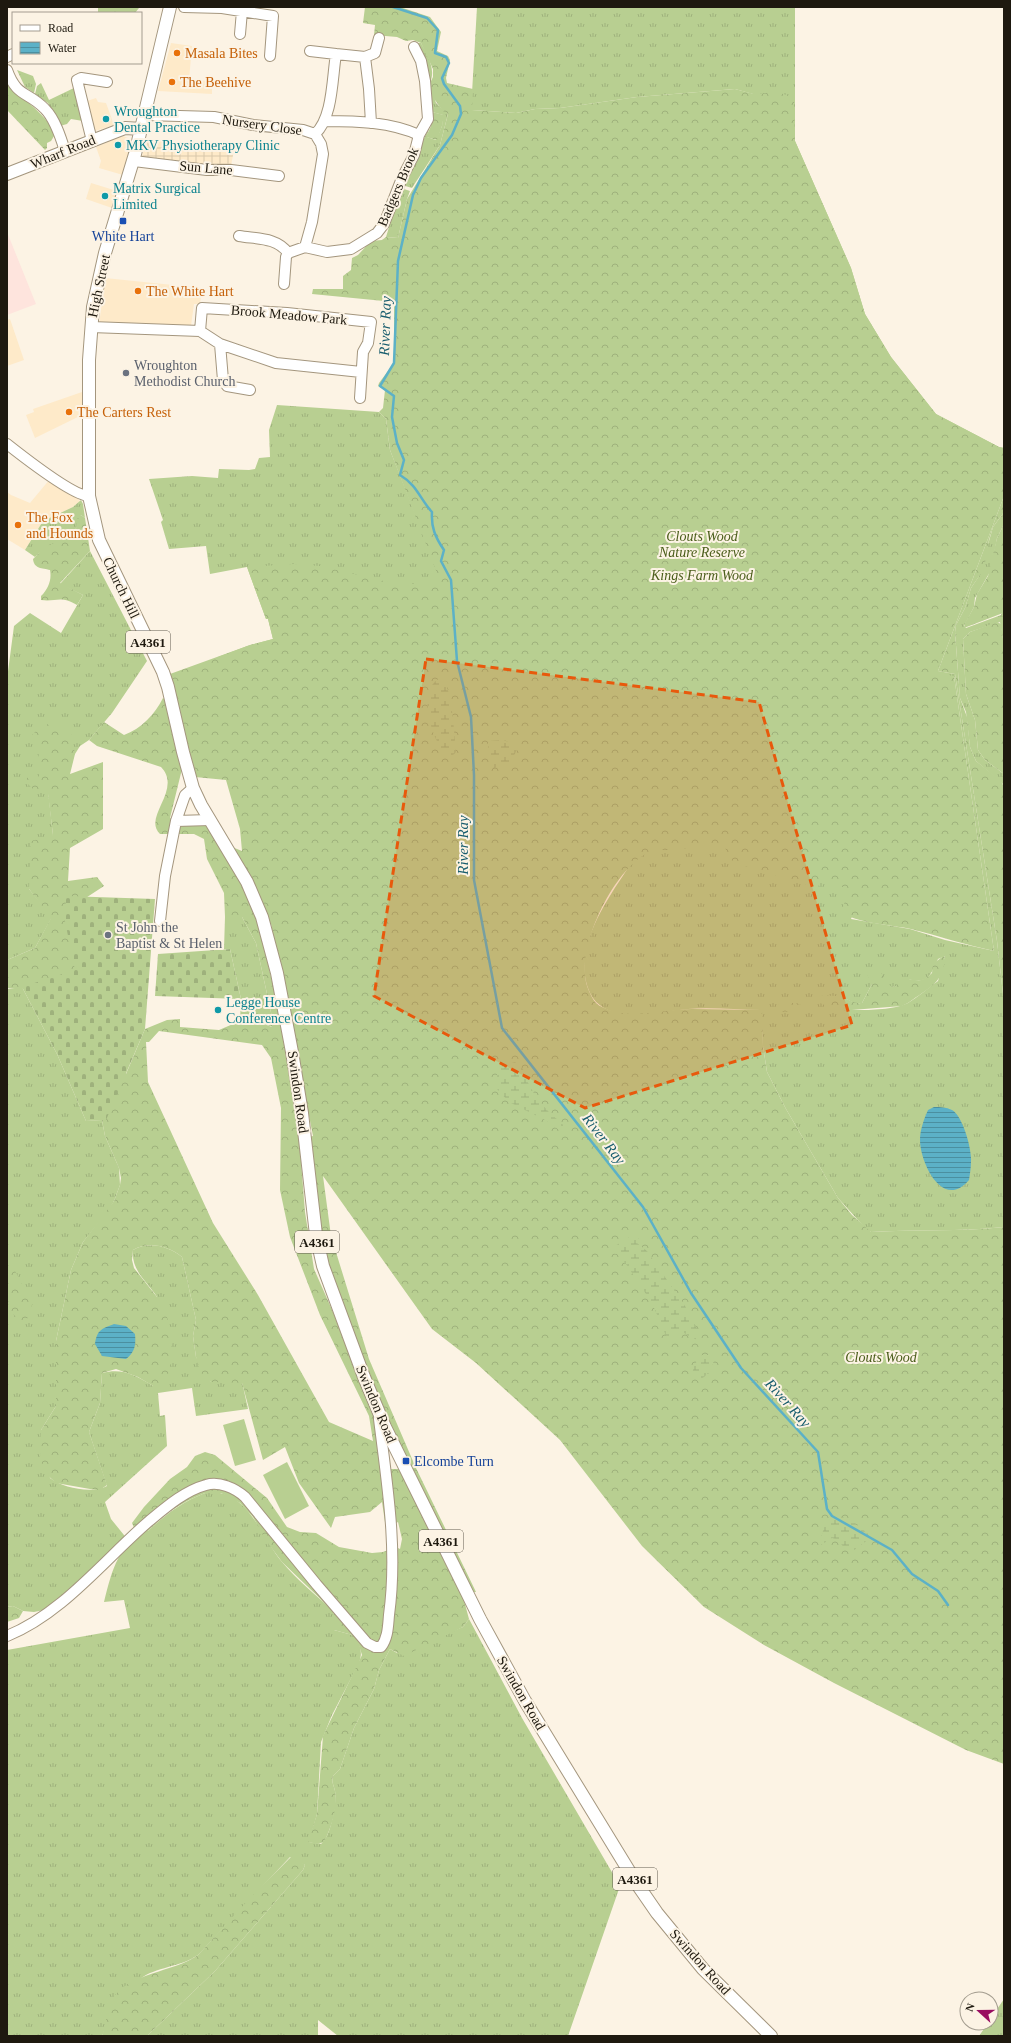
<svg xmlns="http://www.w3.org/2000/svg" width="1011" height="2043" font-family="'Times New Roman',serif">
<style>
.built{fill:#feeac9}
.industrial{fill:url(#industrial-grid)}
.education{fill:#fee4dd}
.grass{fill:url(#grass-tufts);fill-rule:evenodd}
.forest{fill:url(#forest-crowns);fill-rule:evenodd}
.wetland{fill:url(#wetland-marsh)}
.cemetery{fill:url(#cemetery-stones)}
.pitch{fill:#b8cf91}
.water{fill:url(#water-rules)}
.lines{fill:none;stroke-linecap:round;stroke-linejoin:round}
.stream{stroke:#5cb1c7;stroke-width:2.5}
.minor-casing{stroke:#a4967e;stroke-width:12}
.major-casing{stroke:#a4967e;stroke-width:14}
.minor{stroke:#fff;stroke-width:10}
.major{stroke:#fff;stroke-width:12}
.marked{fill:#e8590c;fill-opacity:0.2;stroke:#e8590c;stroke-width:3;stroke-dasharray:8 5;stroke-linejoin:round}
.food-dot{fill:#e8710a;stroke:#fcf3e4;stroke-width:1.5}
.culture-dot{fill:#0f9aa8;stroke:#fcf3e4;stroke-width:1.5}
.transit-dot{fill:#1a4fb4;stroke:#fcf3e4;stroke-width:1.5}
.worship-dot{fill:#6b7280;stroke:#fcf3e4;stroke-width:1.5}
.labels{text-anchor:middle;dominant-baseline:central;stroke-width:4;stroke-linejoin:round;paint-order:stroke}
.shield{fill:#fcf3e4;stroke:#615a4f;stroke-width:1}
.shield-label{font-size:13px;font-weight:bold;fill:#1e190f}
.food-label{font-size:14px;fill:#c56008;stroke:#fcf3e4;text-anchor:start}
.culture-label{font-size:14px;fill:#0d838f;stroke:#fcf3e4;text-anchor:start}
.street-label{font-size:14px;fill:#1e190f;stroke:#fcf3e4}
.transit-label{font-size:14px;fill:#164399;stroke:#fcf3e4}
.worship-label{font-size:14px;fill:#5b616d;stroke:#fcf3e4;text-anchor:start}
.park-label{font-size:14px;font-style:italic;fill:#4a5d1a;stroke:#fcf3e4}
.water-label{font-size:15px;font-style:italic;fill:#185d6e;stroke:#fcf3e4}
</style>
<defs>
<pattern id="industrial-grid" width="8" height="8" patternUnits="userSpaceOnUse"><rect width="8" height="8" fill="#feeac9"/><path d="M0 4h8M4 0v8" fill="none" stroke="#d9c8ab"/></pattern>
<pattern id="grass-tufts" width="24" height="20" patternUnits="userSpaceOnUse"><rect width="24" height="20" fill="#b8cf91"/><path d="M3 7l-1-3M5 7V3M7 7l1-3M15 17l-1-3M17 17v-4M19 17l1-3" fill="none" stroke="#9eb17c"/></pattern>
<pattern id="forest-crowns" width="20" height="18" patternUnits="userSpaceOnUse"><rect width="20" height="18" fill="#b8cf91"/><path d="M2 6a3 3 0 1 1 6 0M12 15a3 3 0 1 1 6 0" fill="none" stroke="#9eb17c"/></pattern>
<pattern id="wetland-marsh" width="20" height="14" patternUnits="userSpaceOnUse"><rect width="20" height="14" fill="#b8cf91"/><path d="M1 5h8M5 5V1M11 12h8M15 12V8" fill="none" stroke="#9eb17c"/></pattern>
<pattern id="cemetery-stones" width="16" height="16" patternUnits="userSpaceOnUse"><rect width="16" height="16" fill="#b8cf91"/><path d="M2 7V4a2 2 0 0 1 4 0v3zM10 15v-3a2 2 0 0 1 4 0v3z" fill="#9eb17c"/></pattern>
<pattern id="water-rules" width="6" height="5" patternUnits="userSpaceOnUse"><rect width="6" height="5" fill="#5cb1c7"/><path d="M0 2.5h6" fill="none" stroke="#4b8fa0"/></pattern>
</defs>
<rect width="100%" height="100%" fill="#fcf3e4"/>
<path class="built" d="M 171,43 L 192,46 L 189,80 L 212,81 L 212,94 L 158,91 Z
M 96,98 L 98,102 L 106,103 L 114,125 L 92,132 L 84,102 Z
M 123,136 L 128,138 L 131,145 L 123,175 L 99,168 L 101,161 L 96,147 Z
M 91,183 L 117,191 L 112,208 L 86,199 Z
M 105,278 L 202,288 L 200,304 L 194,304 L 191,326 L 99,325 Z
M 10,319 L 24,360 L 7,366 L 7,320 Z
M 82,392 L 82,415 L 35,438 L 26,415 L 34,412 L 33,409 Z
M 50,479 L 72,492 L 80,501 L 73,507 L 43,521 L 25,550 L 7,539 L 7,492 L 11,495 L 30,503 Z"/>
<path class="industrial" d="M 146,138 L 169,142 L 235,145 L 231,166 L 211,164 L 209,169 L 142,157 Z"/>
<path class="education" d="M 7,232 L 36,304 L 7,315 Z"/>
<path class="grass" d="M 477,7 L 795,7 L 795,141 L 851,268 L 865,314 L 891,357 L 936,414 L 999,447 L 1004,448 L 1004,496 L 938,671 L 955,674 L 997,941 L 1004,1003 L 1004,1227 C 960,1232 915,1229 871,1232 L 866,1229 L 838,1198 L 786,1109 L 767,1072 L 763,1046 L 761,1010 C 737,1010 712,1007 688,1009 C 668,1011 645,1016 624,1014 C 610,1013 596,1006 590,993 C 570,950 607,900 630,865 L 218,657 L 250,645 L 273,639 L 268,619 L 266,619 L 247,567 L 210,574 L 206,546 L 169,549 L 161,522 L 163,520 L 149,479 L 192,476 L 218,478 L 219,469 L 249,470 L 255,469 L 259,458 L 270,457 L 269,430 L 277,405 L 379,412 L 386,419 L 390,450 L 440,577 L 470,731 L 753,94 L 735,89 L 637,97 L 560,108 L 535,109 L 516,113 L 471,110 ZM 954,676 L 994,951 L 945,940 L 910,929 L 851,919 ZM 945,956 L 938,981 C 928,988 918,997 908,1003 C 894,1011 841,1013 828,1005 L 844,998 L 856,1004 L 862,1003 L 872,984 L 895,987 L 908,979 C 927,985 931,975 938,959 Z
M 417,43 L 421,43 C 428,56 436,69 430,83 L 436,103 L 448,114 L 440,145 L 412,188 L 402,185 L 429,128 L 427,137 L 436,140 L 442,126 L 443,115 L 432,112 L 425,67 Z
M 17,70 L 33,76 L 36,84 L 34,93 L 25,87 Z
M 41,83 L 49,100 L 76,87 L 83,121 L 71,119 L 67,124 L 60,126 L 48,103 L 35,94 L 37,86 Z
M 401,188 L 410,191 L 407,199 L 398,238 L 386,237 Z
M 81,500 L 83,504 L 85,518 L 81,515 C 79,520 78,526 75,530 C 68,539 46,546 35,557 L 25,550 L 43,521 L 73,507 Z
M 1004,512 L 1004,524 L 997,538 L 991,570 L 975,598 L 974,607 L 964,626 L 966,628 L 1001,615 L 1004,607 L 1004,646 L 1000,622 L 970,632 L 963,639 L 966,694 L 975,720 L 978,750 L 985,760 L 1004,774 L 1004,787 L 1003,784 L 976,761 L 970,747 L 966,712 L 960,698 L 955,632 L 956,625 L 965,608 L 971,588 L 979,576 L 993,527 Z
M 90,551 L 147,661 L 112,713 L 89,740 L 80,746 L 75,754 L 47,782 L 53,835 L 29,889 L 52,917 L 35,948 L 7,960 L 7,679 L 14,626 L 30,613 L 61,633 L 83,595 L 60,584 Z
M 225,917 L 242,917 L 256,943 L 272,1017 L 273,1027 L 256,1021 L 240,1021 L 241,999 L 230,949 L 224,949 Z
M 22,987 L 57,1054 L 86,1121 L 102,1120 L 105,1136 L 119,1168 L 120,1185 L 114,1201 L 108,1211 L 83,1242 L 71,1270 L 56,1341 L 56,1406 L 41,1430 L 50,1478 C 63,1488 92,1494 107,1486 L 89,1432 L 100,1403 L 102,1373 C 123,1368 135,1375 153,1386 L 157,1297 C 147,1281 131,1271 133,1250 C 149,1241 168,1246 182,1257 L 196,1320 L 193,1336 L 196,1357 L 211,1382 L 242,1382 L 248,1409 L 196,1416 L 192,1388 L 158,1393 L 160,1416 L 165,1415 L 167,1446 L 105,1502 L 111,1519 L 128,1540 L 54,1608 L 34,1612 L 23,1611 L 13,1606 L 7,1607 L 7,989 Z
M 205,1493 C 210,1493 215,1492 220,1493 C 251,1499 264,1541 282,1562 C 296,1579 316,1595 332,1610 L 334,1614 L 334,1630 L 356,1636 C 360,1646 363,1652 359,1663 L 332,1715 L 321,1742 L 317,1814 L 309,1842 L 321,1844 C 331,1837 337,1802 335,1791 C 334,1785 331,1782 333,1776 L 340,1769 L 354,1728 L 374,1689 L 379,1670 L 390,1649 L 397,1653 L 463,1627 L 469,1619 L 522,1718 L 620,1886 L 568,2036 L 338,2036 L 318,2020 L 318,2036 L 147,2036 L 215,1971 L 303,1870 L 305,1865 L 290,1857 L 198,1955 C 181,1967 155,1967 140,1979 C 131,1987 106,2025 102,2036 L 7,2036 L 7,1650 L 130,1628 L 124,1600 L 104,1602 C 112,1570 116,1554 140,1530 L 148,1531 C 166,1514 182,1502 205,1493 Z
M 1004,1999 L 1003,2036 L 979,2036 L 988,2023 L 991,2023 L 991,2018 Z"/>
<path class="forest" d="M 98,7 L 136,7 L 139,8 L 135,13 L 98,13 Z
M 365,7 L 400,7 L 430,17 L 441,32 L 437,51 L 448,56 L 450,60 L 446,78 L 447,83 L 473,89 L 472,110 L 516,113 L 535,109 L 560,108 L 637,97 L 735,89 L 754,94 L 778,92 L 794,98 L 795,141 L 851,268 L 865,314 L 891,357 L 936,414 L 999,447 L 1004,448 L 1004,494 L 936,673 L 954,676 L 994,951 C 966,945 939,936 911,929 C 893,925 855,923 841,912 L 849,891 L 822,874 L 818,888 L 741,865 L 729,859 L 725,847 C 706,847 688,848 670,850 C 664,850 657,849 652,851 C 615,864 571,954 589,991 C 592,998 595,1004 602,1007 C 631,1021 661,1009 692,1009 C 715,1009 738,1010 762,1010 L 763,1046 L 767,1072 L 786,1109 L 838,1198 L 852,1215 L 871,1232 C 915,1229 960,1232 1004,1227 L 1004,1764 L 966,1750 L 834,1683 L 764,1645 L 704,1607 L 642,1546 L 560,1440 L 476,1363 L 432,1329 L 323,1176 L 331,1236 L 369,1359 L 416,1468 L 476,1592 L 471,1592 L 385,1420 L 328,1265 L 320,1229 L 309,1137 L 313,1136 L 271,924 L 259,924 L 278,1008 L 299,1136 L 305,1212 L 314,1269 L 333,1312 L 356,1372 L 384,1434 L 389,1469 L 401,1469 L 462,1593 L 469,1619 L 463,1627 L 404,1656 L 390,1649 L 379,1670 L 374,1689 L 354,1728 L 340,1769 L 333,1776 C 331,1782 334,1785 335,1791 C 338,1808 331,1828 324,1842 L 318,1844 L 308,1842 L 317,1814 L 323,1736 L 362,1655 L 356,1636 L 334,1630 L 334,1614 L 332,1610 L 282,1562 L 265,1539 L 253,1517 L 240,1503 L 221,1493 L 205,1493 L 189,1500 L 167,1513 L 148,1531 L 135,1530 L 132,1523 L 144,1507 L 170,1479 L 187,1467 L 195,1456 L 205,1452 L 215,1455 L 267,1498 L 287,1527 L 300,1532 L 316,1533 L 339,1547 L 372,1553 L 383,1552 L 396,1547 L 400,1549 L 402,1539 L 398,1522 L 386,1529 L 382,1502 L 370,1512 L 335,1517 L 331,1528 L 299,1483 L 285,1447 L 263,1460 L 242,1383 L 211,1382 L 201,1373 L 196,1357 L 193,1336 L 196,1320 L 182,1257 C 168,1246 149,1241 133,1250 L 132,1260 L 134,1268 L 157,1297 L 166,1314 L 173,1336 L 170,1367 L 165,1386 L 153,1386 L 138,1377 L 116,1369 L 102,1373 L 100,1403 L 89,1432 L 107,1485 L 100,1490 L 90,1489 L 56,1483 L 44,1472 L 40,1457 L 41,1430 L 56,1406 L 56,1341 L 71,1270 L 83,1242 L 114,1201 L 120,1185 L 121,1178 L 119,1168 L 105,1136 L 91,1062 L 55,990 L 7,988 L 7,960 L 35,948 L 51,918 L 29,889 L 31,841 L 53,835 L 48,794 L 35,791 L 25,781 L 28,777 L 38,778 L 41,769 L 36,765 L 40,750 L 33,744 L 31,736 L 40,727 L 54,722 L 71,733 L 75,754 L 70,774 L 103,762 L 103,829 L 70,848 L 68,881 L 97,877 L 104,886 L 78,903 L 126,1074 L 145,1029 L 167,1020 L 180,1019 L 180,1027 L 219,1030 L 240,1021 L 256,1021 L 272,1027 L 272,1017 L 256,943 L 242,917 L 225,917 L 224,893 L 207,859 L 204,839 L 194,834 L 160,834 C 142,817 183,790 161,767 L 97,746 L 89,740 L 104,722 L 124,735 C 141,729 155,714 163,698 L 168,702 L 182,769 L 170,818 L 184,825 L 208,826 L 232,847 L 242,851 L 240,829 L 226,780 L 195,777 L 170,674 L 250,645 L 273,639 L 268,619 L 266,619 L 247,567 L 294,564 L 320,566 L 392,583 L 413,584 L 440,581 L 390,450 L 386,419 L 379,412 L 383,408 L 385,390 L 378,386 L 379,383 L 394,363 L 394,302 L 312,294 L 313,289 L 343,289 L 343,276 L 351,270 L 352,258 L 358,255 L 371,241 L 382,240 L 386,237 L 398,238 L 407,199 L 440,145 L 448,114 L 443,111 L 432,96 L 430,83 L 433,77 L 433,69 L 421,43 L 413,40 L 406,41 L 397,37 L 374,35 L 375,25 L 363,23 ZM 159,1031 L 262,1045 L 271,1058 L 281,1108 L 280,1190 L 290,1237 L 320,1315 L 369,1416 L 373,1441 L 329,1422 L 258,1295 L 213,1223 L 148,1082 L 146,1042 L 149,1042 Z
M 7,84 C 19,97 52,117 54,136 L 51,141 L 47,143 L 47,148 L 45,150 L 7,110 Z
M 432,112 L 444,115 L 442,126 L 437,140 L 426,137 L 431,126 Z
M 1004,496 L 1004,512 L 993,527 L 989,540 L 984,569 L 971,588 L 965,608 L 956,625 L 955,632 L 960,698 L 967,717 L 970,747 L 976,761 L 1001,781 L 1004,787 L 1004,1003 L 997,941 L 955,674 L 938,671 Z
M 81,515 L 85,518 L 90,551 L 60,583 L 83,595 L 77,605 C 60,595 57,602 41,600 L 41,596 C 48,589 52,580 50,570 C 42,568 34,569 33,559 L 43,549 L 72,533 L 76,529 L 77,519 Z
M 1004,524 L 1003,613 L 964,628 L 965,623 L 974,607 L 977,594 L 988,576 L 997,538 Z
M 997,622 L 1001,624 L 1004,646 L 1004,774 L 985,760 L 978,750 L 975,720 L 966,694 L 963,639 L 970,632 Z
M 944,948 C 948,981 932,986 908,1003 L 902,1006 L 839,1011 L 820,1003 L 820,996 C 828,995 835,995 843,998 C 851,1000 854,1004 862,1003 L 872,984 L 867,974 L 874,970 L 880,971 L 888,985 L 895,987 L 901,978 C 917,979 919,985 932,973 L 933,964 L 942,957 Z
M 787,1002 L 804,1005 L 803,1011 L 777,1012 L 776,1009 L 778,1005 Z
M 7,1255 L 32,1304 L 30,1316 L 22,1323 L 12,1313 L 7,1299 Z
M 13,1606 L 23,1611 L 19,1618 L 7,1622 L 7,1607 Z
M 293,1855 L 305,1865 L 303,1870 L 215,1971 L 147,2036 L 102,2036 C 106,2024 107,2011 112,2000 C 126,1973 175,1972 198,1955 L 251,1897 Z"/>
<path class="wetland" d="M 441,678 C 453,686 454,737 456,752 L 451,757 C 435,753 413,688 441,678 Z
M 502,740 L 514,743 L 517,750 L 510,762 L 494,768 L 489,758 L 488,743 L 489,741 Z
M 515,1062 L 523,1069 C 527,1086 541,1105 554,1117 C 556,1119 560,1120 562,1123 C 564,1126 563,1129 562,1132 L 545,1120 L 509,1102 L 497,1089 L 497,1071 L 504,1065 Z
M 636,1231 L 640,1234 L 637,1243 L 647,1251 L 685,1306 L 700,1334 L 701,1337 L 699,1340 C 690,1339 686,1332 677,1330 L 670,1340 L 667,1338 L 652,1303 L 620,1255 L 613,1253 L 613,1247 L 627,1239 Z
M 702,1355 L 709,1355 L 714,1360 C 713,1368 705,1378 698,1381 C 687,1374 696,1361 702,1355 Z
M 838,1515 C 850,1521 863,1526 869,1537 L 869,1539 L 853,1551 L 845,1549 L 838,1540 L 832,1538 L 821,1545 L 819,1544 L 827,1518 Z"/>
<path class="cemetery" d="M 66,896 L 155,899 L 145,1029 L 106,1120 L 86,1121 L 57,1054 L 22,987 L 75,970 L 65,921 Z
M 230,949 L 241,999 L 155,996 L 158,954 Z"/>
<path class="pitch" d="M 244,1419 L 256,1460 L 235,1466 L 223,1425 Z
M 287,1462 L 309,1506 L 285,1519 L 263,1475 Z"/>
<path class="water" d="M 934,1107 C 940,1107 946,1107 952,1110 C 963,1116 972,1150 971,1161 C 971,1167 970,1174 969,1180 C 943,1211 920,1163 920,1140 C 920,1130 924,1119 928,1110 Z
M 114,1324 L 126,1326 L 135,1334 C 136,1345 135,1352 126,1359 L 102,1356 L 95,1344 C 97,1330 101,1329 114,1324 Z"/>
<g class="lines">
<path class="stream" d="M 393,7 L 427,18 L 438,30 L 435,53 L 446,57 L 449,63 L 442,78 L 444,84 L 460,106 L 461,114 L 452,135 L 421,178 L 413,195 L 398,261 L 394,363 L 380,386 L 394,396 L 392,417 L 397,443 L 404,460 L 400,475 C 418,486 419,498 432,512 C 431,527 435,537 444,550 L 441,561 L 451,580 L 457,661 L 471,717 L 474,775 L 474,880 L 502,1028 L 643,1207 L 691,1293 L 741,1368 L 818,1452 L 827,1509 L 832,1516 L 892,1550 L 912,1574 L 938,1591 L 948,1605"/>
<defs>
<path id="minor" d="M 184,7 L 222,8 L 273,16 L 270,56
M 240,34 L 242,11
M 310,51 L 336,54
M 7,57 L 13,54
M 365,57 L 369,89 L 371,123
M 7,70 C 17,98 28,91 45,109 C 55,119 61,138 65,151
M 145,115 L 214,117 L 253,125 L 303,130 L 315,134 L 321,144 L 323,154 L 312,222 L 305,247 L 288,253 L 286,257 L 284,284
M 325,121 C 357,121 391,122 419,135
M 315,134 C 333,118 332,78 336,54 L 365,57 L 375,53 L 379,38
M 92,141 L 77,80 L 81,78 L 107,82
M 134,161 L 207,170 L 231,170 L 279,176
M 239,236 C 256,239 277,237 288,253
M 305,247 L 327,252 L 351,249 L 377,233 L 384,224 L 402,178 L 414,155 L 419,135 L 428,119 L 425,81 L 421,61 L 414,47
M 91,327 L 200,331
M 220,344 L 276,363 L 361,372
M 250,390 L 227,386 L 223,380 L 220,344 L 200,331 L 202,308 L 287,313 L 371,322 L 368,343 L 363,352 L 360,398
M 7,444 C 21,455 73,496 89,496
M 176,821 L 210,820
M 160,921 L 165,876 L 176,821 L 185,795 L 193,788
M 7,1636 C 62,1614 104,1560 148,1522 C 165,1508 184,1491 206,1485 C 219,1481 235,1488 245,1497 L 317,1585 L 367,1643 L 375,1647 L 381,1647 C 388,1638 388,1626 389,1615 C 398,1549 387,1484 379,1419"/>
<path id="major" d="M 170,7 L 135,154 L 105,253 L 93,307 L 89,360 L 89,496 L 99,540 L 163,672 L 168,687 L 183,752 L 193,788 L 201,805 L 247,882 L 262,917 L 277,973 L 292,1052 L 302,1113 L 316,1235 L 323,1266 L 364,1377 L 385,1427 L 480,1619 L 525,1701 L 637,1884 L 657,1913 L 703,1969 L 771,2036
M 7,174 L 125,128 L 142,129"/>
</defs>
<use href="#minor" class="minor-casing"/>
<use href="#major" class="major-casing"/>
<use href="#minor" class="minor"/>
<use href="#major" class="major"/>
</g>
<path class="marked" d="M 426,659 L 759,702 L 852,1025 L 585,1108 L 374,996 Z"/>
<g class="food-dot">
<circle cx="177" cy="53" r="4"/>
<circle cx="172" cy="82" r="4"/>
<circle cx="138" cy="291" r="4"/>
<circle cx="69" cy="412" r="4"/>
<circle cx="18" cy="525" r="4"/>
</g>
<g class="culture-dot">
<circle cx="106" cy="119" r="4"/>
<circle cx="118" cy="145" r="4"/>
<circle cx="105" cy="196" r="4"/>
<circle cx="218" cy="1010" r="4"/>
</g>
<g class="transit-dot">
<rect x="119" y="217" width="8" height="8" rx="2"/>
<rect x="402" y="1457" width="8" height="8" rx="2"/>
</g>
<g class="worship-dot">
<circle cx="126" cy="373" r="4"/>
<circle cx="108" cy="935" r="4"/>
</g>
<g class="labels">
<g class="shield">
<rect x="126" y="631" width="44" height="22" rx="3"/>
<rect x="295" y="1231" width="44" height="22" rx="3"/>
<rect x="419" y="1530" width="44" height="22" rx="3"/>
<rect x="613" y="1868" width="44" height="22" rx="3"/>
</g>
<g class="shield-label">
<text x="148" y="642">A4361</text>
<text x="317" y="1242">A4361</text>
<text x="441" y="1541">A4361</text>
<text x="635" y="1879">A4361</text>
</g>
<g class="food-label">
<text x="185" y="53">Masala Bites</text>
<text x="180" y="82">The Beehive</text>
<text x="146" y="291">The White Hart</text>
<text x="77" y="412">The Carters Rest</text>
<text x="26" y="517">The Fox<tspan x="26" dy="16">and Hounds</tspan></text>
</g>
<g class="culture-label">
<text x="114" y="111">Wroughton<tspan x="114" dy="16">Dental Practice</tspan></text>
<text x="126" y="145">MKV Physiotherapy Clinic</text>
<text x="113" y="188">Matrix Surgical<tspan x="113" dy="16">Limited</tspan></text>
<text x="226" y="1002">Legge House<tspan x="226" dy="16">Conference Centre</tspan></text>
</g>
<g class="street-label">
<text transform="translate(262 125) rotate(8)">Nursery Close</text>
<text transform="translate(63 152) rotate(-22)">Wharf Road</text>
<text transform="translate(206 168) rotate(5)">Sun Lane</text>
<text transform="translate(398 187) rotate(-67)">Badgers Brook</text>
<text transform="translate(99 286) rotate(-78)">High Street</text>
<text transform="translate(289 315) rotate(5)">Brook Meadow Park</text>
<text transform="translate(121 588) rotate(64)">Church Hill</text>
<text transform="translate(298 1092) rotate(82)">Swindon Road</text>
<text transform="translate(376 1404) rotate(67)">Swindon Road</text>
<text transform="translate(521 1693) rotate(60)">Swindon Road</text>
<text transform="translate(700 1962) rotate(48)">Swindon Road</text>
</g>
<g class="transit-label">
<text x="123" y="236">White Hart</text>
<text x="414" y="1461" text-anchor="start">Elcombe Turn</text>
</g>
<g class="worship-label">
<text x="134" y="365">Wroughton<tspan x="134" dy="16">Methodist Church</tspan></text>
<text x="116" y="927">St John the<tspan x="116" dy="16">Baptist &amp; St Helen</tspan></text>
</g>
<g class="park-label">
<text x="702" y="536">Clouts Wood<tspan x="702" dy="16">Nature Reserve</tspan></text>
<text x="702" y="575">Kings Farm Wood</text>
<text x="881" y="1357">Clouts Wood</text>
</g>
<g class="water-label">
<text transform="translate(385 326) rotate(-88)">River Ray</text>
<text transform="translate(463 845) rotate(-90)">River Ray</text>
<text transform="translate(604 1139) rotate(52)">River Ray</text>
<text transform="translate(788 1403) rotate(48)">River Ray</text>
</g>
</g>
<rect width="1011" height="2043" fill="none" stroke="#1e190f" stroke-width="16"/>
<rect x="12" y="12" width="130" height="52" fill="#fcf3e4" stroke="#a39c8f"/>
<rect x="20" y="25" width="20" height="6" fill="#ffffff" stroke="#a39c8f"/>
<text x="48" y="32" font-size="12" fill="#1e190f">Road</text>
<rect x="20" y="42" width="20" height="12" fill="url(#water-rules)" stroke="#a39c8f"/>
<text x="48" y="52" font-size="12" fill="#1e190f">Water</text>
<g transform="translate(979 2011) rotate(291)"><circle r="19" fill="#fcf3e4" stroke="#a39c8f"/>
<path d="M0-3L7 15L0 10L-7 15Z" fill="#990e61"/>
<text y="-6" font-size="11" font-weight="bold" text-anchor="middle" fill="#1e190f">N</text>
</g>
</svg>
